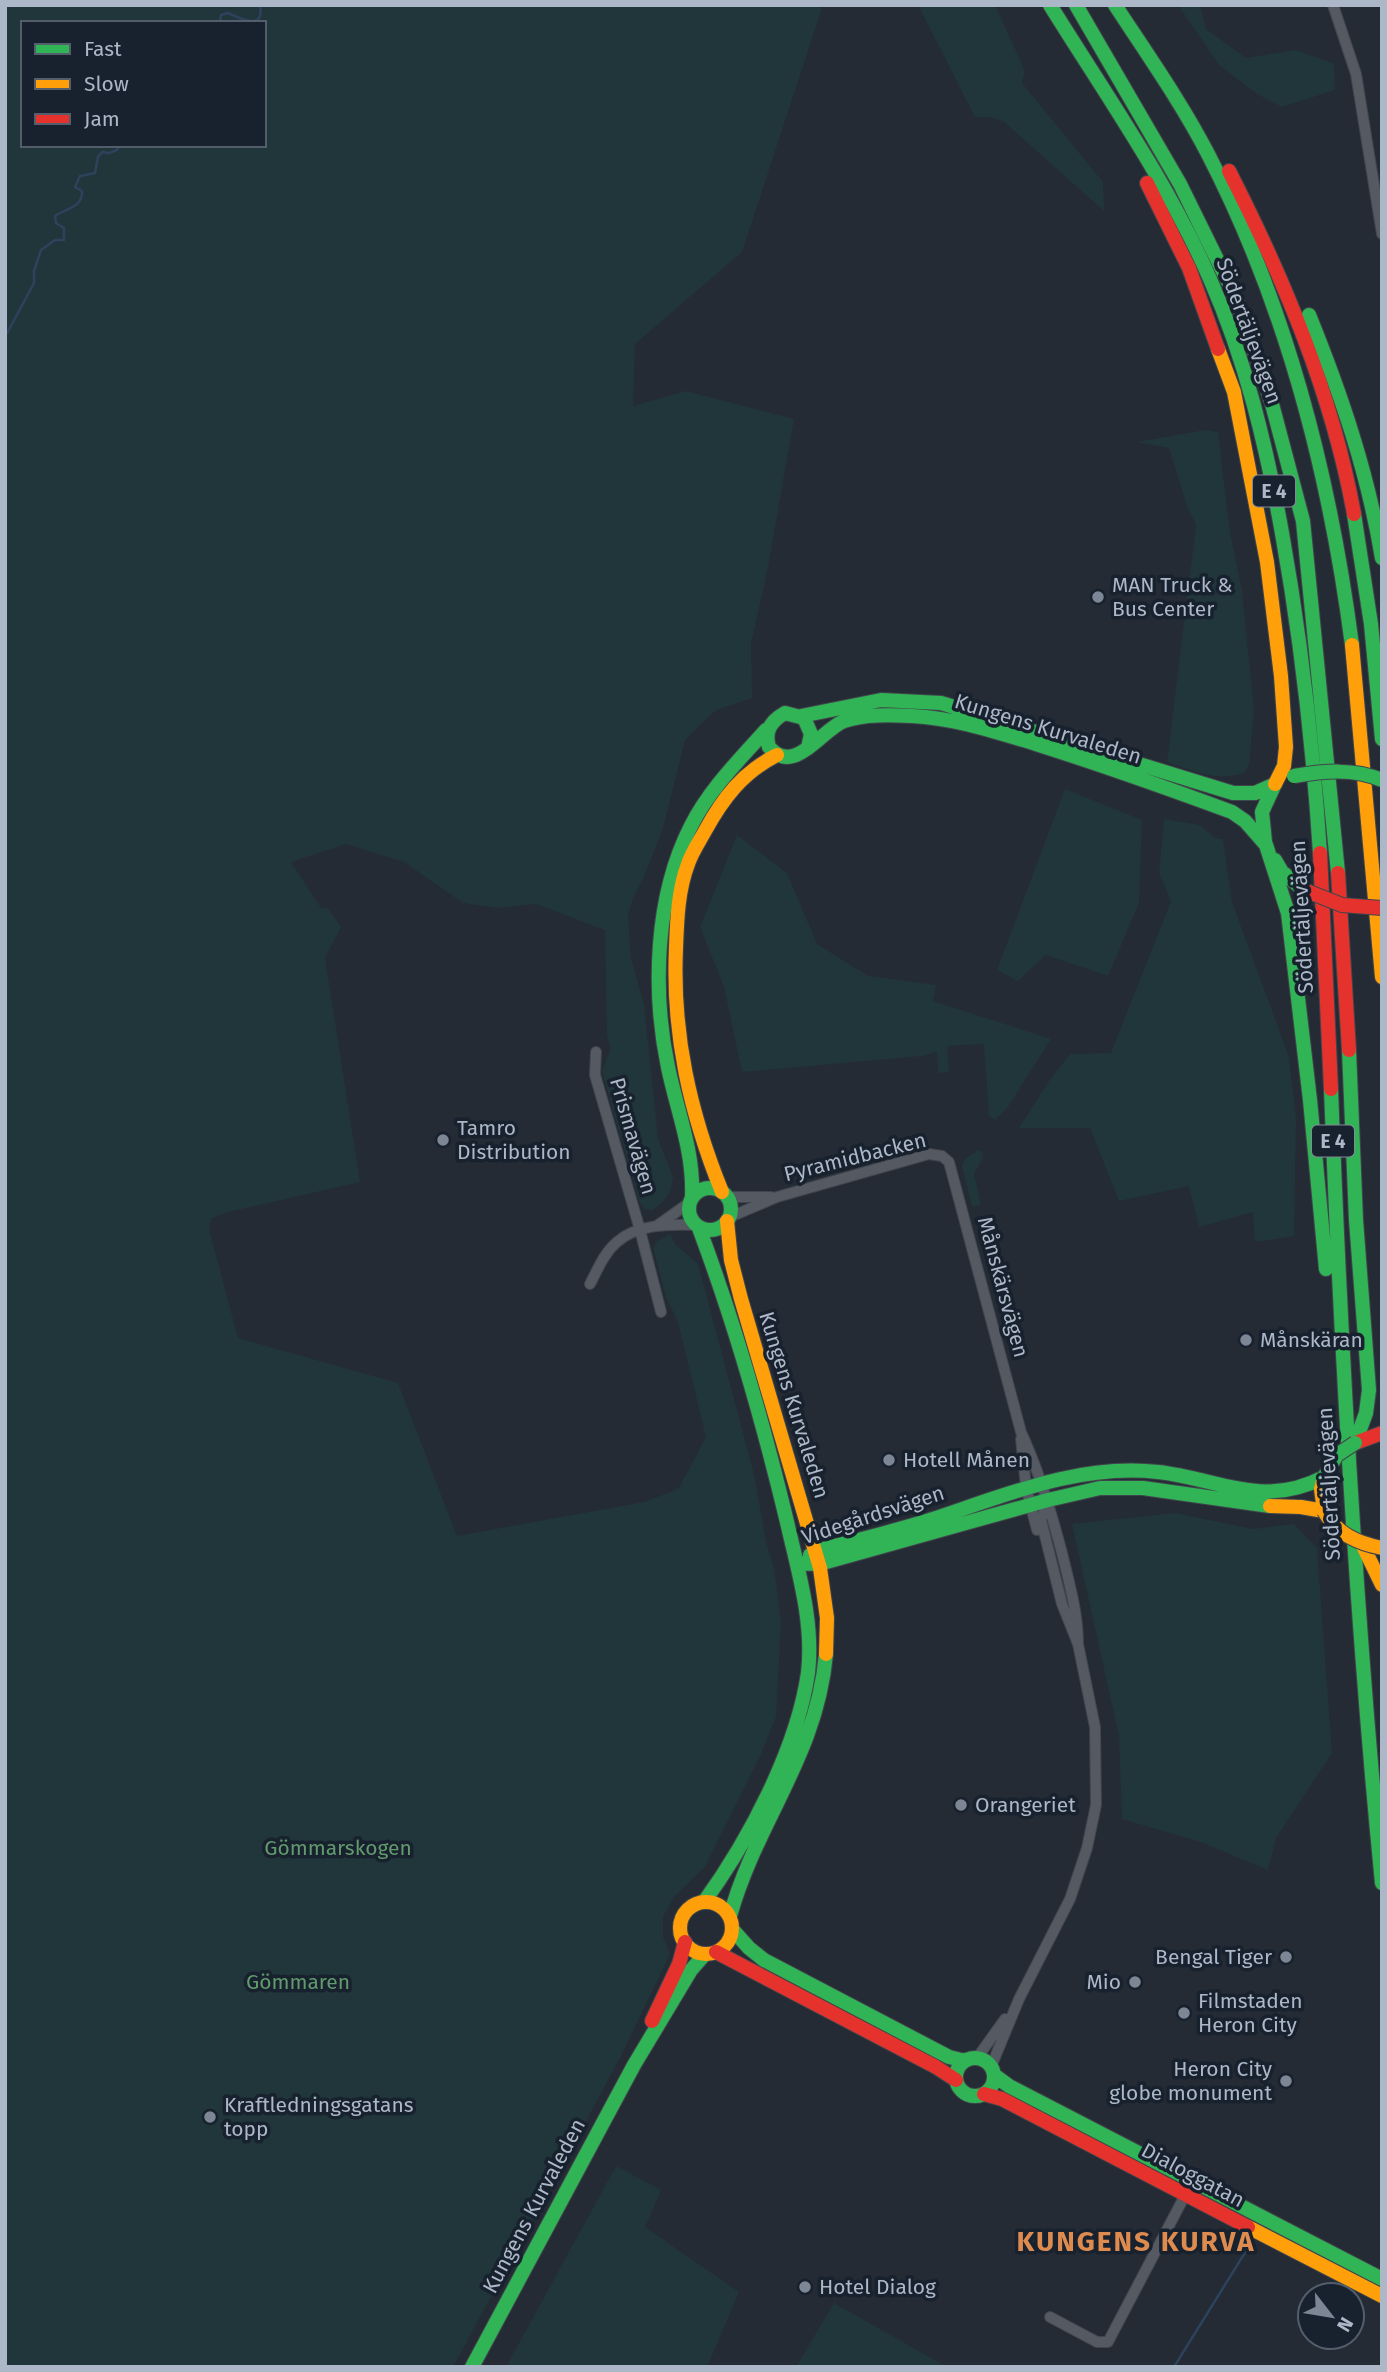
<svg xmlns="http://www.w3.org/2000/svg" width="1387" height="2372" font-family="'Fira Sans',sans-serif">
<style>
.green{fill:#21363a;fill-rule:evenodd}
.lines{fill:none;stroke-linecap:round;stroke-linejoin:round}
.stream{stroke:#2d425d;stroke-width:2.5}
.street-casing{stroke:#40454c;stroke-width:12}
.fast-casing{stroke:#40454c;stroke-width:16}
.slow-casing{stroke:#40454c;stroke-width:16}
.jam-casing{stroke:#40454c;stroke-width:16}
.street{stroke:#545962;stroke-width:10}
.fast{stroke:#30b455;stroke-width:14}
.slow{stroke:#ff9f0a;stroke-width:14}
.jam{stroke:#e5322d;stroke-width:14}
.fast-bridge-casing{stroke:#40454c;stroke-width:16;stroke-linecap:butt}
.slow-bridge-casing{stroke:#40454c;stroke-width:16;stroke-linecap:butt}
.jam-bridge-casing{stroke:#40454c;stroke-width:16;stroke-linecap:butt}
.fast-bridge{stroke:#30b455;stroke-width:14}
.slow-bridge{stroke:#ff9f0a;stroke-width:14}
.jam-bridge{stroke:#e5322d;stroke-width:14}
.poi-dot{fill:#7c8694;stroke:#18212e;stroke-width:2.5}
.labels{text-anchor:middle;dominant-baseline:central;stroke-width:7;stroke-linejoin:round;paint-order:stroke}
.shield{fill:#18212e;stroke:#808a99;stroke-width:2}
.shield-label{font-size:19px;font-weight:bold;fill:#acb7c7}
.street-label{font-size:21px;fill:#acb7c7;stroke:#18212e}
.poi-label{font-size:21px;fill:#acb7c7;stroke:#18212e;text-anchor:start}
.park-label{font-size:21px;fill:#619a6d;stroke:#18212e}
.district-label{font-size:28px;font-weight:bold;letter-spacing:2px;fill:#de8b50;stroke:#18212e}
</style>
<rect width="100%" height="100%" fill="#242b34"/>
<path class="green" d="M 5,5 L 823,5 L 742,252 L 635,344 L 633,406 L 686,391 L 794,419 L 768,567 L 751,644 L 752,698 L 716,710 L 685,740 L 663,828 L 644,877 L 633,898 L 628,916 L 631,958 L 644,1005 L 658,1139 L 673,1177 L 671,1190 L 664,1201 L 653,1210 L 645,1209 L 640,1203 L 602,1071 L 611,1048 L 607,1037 L 605,930 L 536,904 L 498,908 L 463,903 L 404,862 L 346,844 L 291,862 L 321,908 L 328,908 L 341,927 L 325,958 L 360,1182 L 224,1213 L 211,1219 L 209,1229 L 238,1338 L 398,1383 L 457,1536 L 644,1502 L 671,1492 L 679,1488 L 706,1437 L 678,1322 L 666,1297 L 653,1248 L 657,1241 L 670,1234 L 675,1244 L 698,1264 L 754,1474 L 766,1542 L 774,1568 L 781,1622 L 776,1717 L 760,1756 L 705,1867 L 674,1897 L 663,1917 L 663,1937 L 670,1954 L 620,2058 L 453,2367 L 5,2367 ZM 23,23 L 264,23 L 264,145 L 23,145 Z
M 918,5 L 995,5 L 1025,71 L 1022,83 L 1103,182 L 1104,211 L 1003,121 L 988,117 L 975,117 Z
M 1178,5 L 1200,5 L 1206,29 L 1246,58 L 1296,50 L 1334,64 L 1335,90 L 1282,107 L 1257,94 L 1219,65 Z
M 1205,430 L 1218,432 L 1230,533 L 1242,591 L 1254,710 L 1249,765 L 1244,773 C 1214,782 1195,771 1167,762 L 1196,525 L 1187,506 L 1169,448 L 1137,442 Z
M 1065,789 L 1142,820 L 1139,903 L 1108,976 L 1046,955 L 1018,981 L 997,970 Z
M 1164,819 L 1200,825 L 1215,838 L 1223,839 L 1232,902 L 1289,1057 L 1296,1119 L 1294,1236 L 1255,1242 L 1253,1212 L 1199,1227 L 1189,1186 L 1119,1201 L 1090,1128 L 1019,1128 L 1049,1081 L 1070,1054 L 1111,1053 L 1171,901 L 1159,873 Z
M 737,835 L 787,873 L 817,944 L 868,976 L 936,985 L 933,1001 L 1051,1039 L 1008,1107 L 995,1120 L 989,1116 L 984,1044 L 947,1046 L 949,1072 L 938,1073 L 937,1052 L 922,1056 L 742,1072 L 724,987 L 700,927 Z
M 978,1150 L 982,1152 L 983,1158 L 974,1174 L 981,1205 L 972,1206 L 962,1167 L 964,1160 Z
M 1175,1513 L 1253,1529 L 1294,1524 L 1317,1548 L 1332,1753 L 1276,1838 L 1268,1870 L 1201,1842 L 1122,1819 L 1119,1736 L 1072,1524 Z
M 616,2166 L 661,2190 L 645,2227 L 739,2292 L 707,2367 L 506,2367 Z
M 834,2303 L 947,2367 L 796,2367 Z"/>
<g class="lines">
<path class="stream" d="M 220,23 L 221,15 L 228,13 C 240,18 265,32 260,5
M 5,337 L 34,283 L 34,271 L 41,250 L 55,240 L 64,240 L 64,228 L 56,223 L 55,216 C 66,208 83,208 82,191 L 75,187 L 80,176 L 95,173 L 98,157 L 102,152 L 109,153 L 117,150 L 120,145
M 1174,2367 L 1246,2251"/>
<defs>
<path id="street" d="M 1333,5 L 1356,74 L 1382,234
M 596,1052 L 595,1075 L 640,1230 L 661,1312
M 728,1197 L 771,1197
M 730,1217 L 777,1197 L 929,1154 L 942,1156 L 949,1162 L 1021,1432 C 1040,1473 1052,1514 1063,1557 C 1070,1586 1078,1614 1078,1644
M 658,1225 L 689,1203
M 590,1284 C 598,1269 604,1253 617,1242 C 637,1224 670,1224 695,1225
M 1021,1439 L 1026,1487 L 1037,1530
M 977,2058 L 1005,2019
M 991,2067 L 1019,1999 L 1070,1899 L 1087,1848 L 1096,1805 L 1095,1727 L 1078,1644 L 1062,1604 L 1041,1520 L 1048,1500
M 1050,2317 L 1097,2342 L 1108,2342 L 1192,2182"/>
<path id="fast" d="M 1050,5 C 1106,95 1167,181 1210,279 C 1246,361 1266,445 1282,533 C 1301,639 1313,746 1320,853
M 1076,5 L 1180,184 L 1236,298 L 1272,404 L 1303,521 L 1338,873
M 1115,5 C 1147,54 1181,102 1208,154 C 1286,305 1330,477 1352,645
M 1309,315 C 1341,394 1368,473 1382,558
M 1354,514 L 1371,624 L 1382,739
M 801,716 L 881,700 L 941,703 L 1233,793 L 1255,793 L 1275,784
M 808,748 L 811,734 L 804,718 L 785,713 C 771,721 764,731 769,747 C 794,777 821,730 844,721 C 865,714 890,715 912,716 C 955,718 996,732 1036,744 C 1102,765 1167,788 1232,812 L 1245,821 L 1266,845
M 1265,842 L 1262,812 L 1274,786
M 1266,845 L 1288,913 L 1310,1100 L 1326,1269
M 1275,860 L 1282,872 L 1304,890
M 1349,1050 L 1356,1220 L 1369,1390 L 1366,1413 L 1355,1443
M 1331,1089 C 1341,1354 1356,1619 1382,1883
M689 1209a21 21 0 1 1 42 0a21 21 0 1 1-42 0Z
M 692,1197 C 694,1151 677,1111 668,1067 C 652,991 655,896 691,826 C 709,790 739,760 766,730
M 699,1228 C 735,1324 763,1422 787,1522 C 798,1571 814,1622 808,1673 C 797,1749 749,1840 704,1902
M 810,1555 L 816,1551 C 854,1541 892,1532 930,1520 C 1003,1496 1079,1463 1158,1472 C 1220,1479 1263,1509 1324,1477
M 797,1563 L 819,1564 L 1048,1500 L 1100,1488 L 1143,1488 L 1270,1506
M 730,1916 C 756,1822 817,1756 826,1654
M 732,1929 L 749,1948 L 764,1960 L 949,2057 L 965,2061
M956 2077a19 19 0 1 1 38 0a19 19 0 1 1-38 0Z
M 994,2075 L 1009,2086 L 1382,2279
M 472,2367 L 634,2065 L 691,1970 L 705,1954"/>
<path id="slow" d="M 1218,349 L 1234,392 L 1267,562 L 1281,676 L 1286,747 L 1284,766 L 1275,784
M 1352,645 L 1382,977
M 722,1192 C 690,1113 672,1034 676,948 C 677,920 678,890 688,864 C 692,852 699,842 705,831 C 723,798 743,772 777,755
M 727,1221 L 731,1260 L 741,1299 L 820,1568 L 827,1618 L 826,1654
M 1270,1506 L 1301,1507 L 1324,1511 L 1321,1489 L 1324,1477
M 1362,1544 L 1382,1585
M680 1928a26 26 0 1 1 52 0a26 26 0 1 1-52 0Z
M 1248,2227 L 1382,2296"/>
<path id="jam" d="M 1229,171 C 1284,279 1332,393 1354,514
M 1147,183 L 1189,268 L 1218,349
M 1320,853 L 1331,1089
M 1338,873 L 1349,1050
M 1355,1443 L 1382,1433
M 716,1952 L 936,2067 L 956,2080
M 652,2021 L 679,1964 L 685,1942
M 984,2094 L 1002,2099 L 1248,2227"/>
</defs>
<use href="#street" class="street-casing"/>
<use href="#fast" class="fast-casing"/>
<use href="#slow" class="slow-casing"/>
<use href="#jam" class="jam-casing"/>
<use href="#street" class="street"/>
<use href="#fast" class="fast"/>
<use href="#slow" class="slow"/>
<use href="#jam" class="jam"/>
<defs>
<path id="fast-bridge" d="M 1294,776 C 1324,771 1353,768 1382,780
M 1324,1477 L 1337,1455 L 1355,1443"/>
<path id="slow-bridge" d="M 1324,1511 C 1337,1534 1357,1543 1382,1548"/>
<path id="jam-bridge" d="M 1304,890 L 1342,905 L 1382,908"/>
</defs>
<use href="#fast-bridge" class="fast-bridge-casing"/>
<use href="#slow-bridge" class="slow-bridge-casing"/>
<use href="#jam-bridge" class="jam-bridge-casing"/>
<use href="#fast-bridge" class="fast-bridge"/>
<use href="#slow-bridge" class="slow-bridge"/>
<use href="#jam-bridge" class="jam-bridge"/>
</g>
<g class="poi-dot">
<circle cx="1098" cy="597" r="7"/>
<circle cx="443" cy="1140" r="7"/>
<circle cx="1246" cy="1340" r="7"/>
<circle cx="889" cy="1460" r="7"/>
<circle cx="961" cy="1805" r="7"/>
<circle cx="1286" cy="1957" r="7"/>
<circle cx="1135" cy="1982" r="7"/>
<circle cx="1184" cy="2013" r="7"/>
<circle cx="1286" cy="2081" r="7"/>
<circle cx="210" cy="2117" r="7"/>
<circle cx="805" cy="2287" r="7"/>
</g>
<g class="labels">
<g class="shield">
<rect x="1253" y="475.5" width="42" height="31" rx="5"/>
<rect x="1312" y="1125.5" width="42" height="31" rx="5"/>
</g>
<g class="shield-label">
<text x="1274" y="491">E 4</text>
<text x="1333" y="1141">E 4</text>
</g>
<g class="street-label">
<text transform="translate(1249 331) rotate(70)">Södertäljevägen</text>
<text transform="translate(1048 729) rotate(17)">Kungens Kurvaleden</text>
<text transform="translate(1302 917) rotate(-93)">Södertäljevägen</text>
<text transform="translate(633 1136) rotate(74)">Prismavägen</text>
<text transform="translate(855 1157) rotate(-14)">Pyramidbacken</text>
<text transform="translate(1003 1287) rotate(75)">Månskärsvägen</text>
<text transform="translate(794 1405) rotate(73)">Kungens Kurvaleden</text>
<text transform="translate(1329 1484) rotate(-93)">Södertäljevägen</text>
<text transform="translate(873 1515) rotate(-18)">Videgårdsvägen</text>
<text transform="translate(1193 2175) rotate(28)">Dialoggatan</text>
<text transform="translate(534 2206) rotate(-62)">Kungens Kurvaleden</text>
</g>
<g class="poi-label">
<text x="1112" y="585">MAN Truck &amp;<tspan x="1112" dy="24">Bus Center</tspan></text>
<text x="457" y="1128">Tamro<tspan x="457" dy="24">Distribution</tspan></text>
<text x="1260" y="1340">Månskäran</text>
<text x="903" y="1460">Hotell Månen</text>
<text x="975" y="1805">Orangeriet</text>
<text x="1272" y="1957" text-anchor="end">Bengal Tiger</text>
<text x="1121" y="1982" text-anchor="end">Mio</text>
<text x="1198" y="2001">Filmstaden<tspan x="1198" dy="24">Heron City</tspan></text>
<text x="1272" y="2069" text-anchor="end">Heron City<tspan x="1272" dy="24">globe monument</tspan></text>
<text x="224" y="2105">Kraftledningsgatans<tspan x="224" dy="24">topp</tspan></text>
<text x="819" y="2287">Hotel Dialog</text>
</g>
<g class="park-label">
<text x="338" y="1848">Gömmarskogen</text>
<text x="298" y="1982">Gömmaren</text>
</g>
<g class="district-label">
<text x="1136" y="2241">KUNGENS KURVA</text>
</g>
</g>
<rect width="1387" height="2372" fill="none" stroke="#acb7c7" stroke-width="14"/>
<rect x="21" y="21" width="245" height="126" fill="#18212e" stroke="#535d6b" stroke-width="2"/>
<rect x="35" y="44" width="35" height="10" fill="#30b455" stroke="#535d6b" stroke-width="2"/>
<text x="84" y="56" font-size="21" fill="#acb7c7">Fast</text>
<rect x="35" y="79" width="35" height="10" fill="#ff9f0a" stroke="#535d6b" stroke-width="2"/>
<text x="84" y="91" font-size="21" fill="#acb7c7">Slow</text>
<rect x="35" y="114" width="35" height="10" fill="#e5322d" stroke="#535d6b" stroke-width="2"/>
<text x="84" y="126" font-size="21" fill="#acb7c7">Jam</text>
<g transform="translate(1331 2316) rotate(121)"><circle r="33" fill="#18212e" stroke="#535d6b" stroke-width="2"/>
<path d="M0-5L12 26L0 18L-12 26Z" fill="#7c8694"/>
<text y="-10" font-size="19" font-weight="bold" text-anchor="middle" fill="#acb7c7">N</text>
</g>
</svg>
